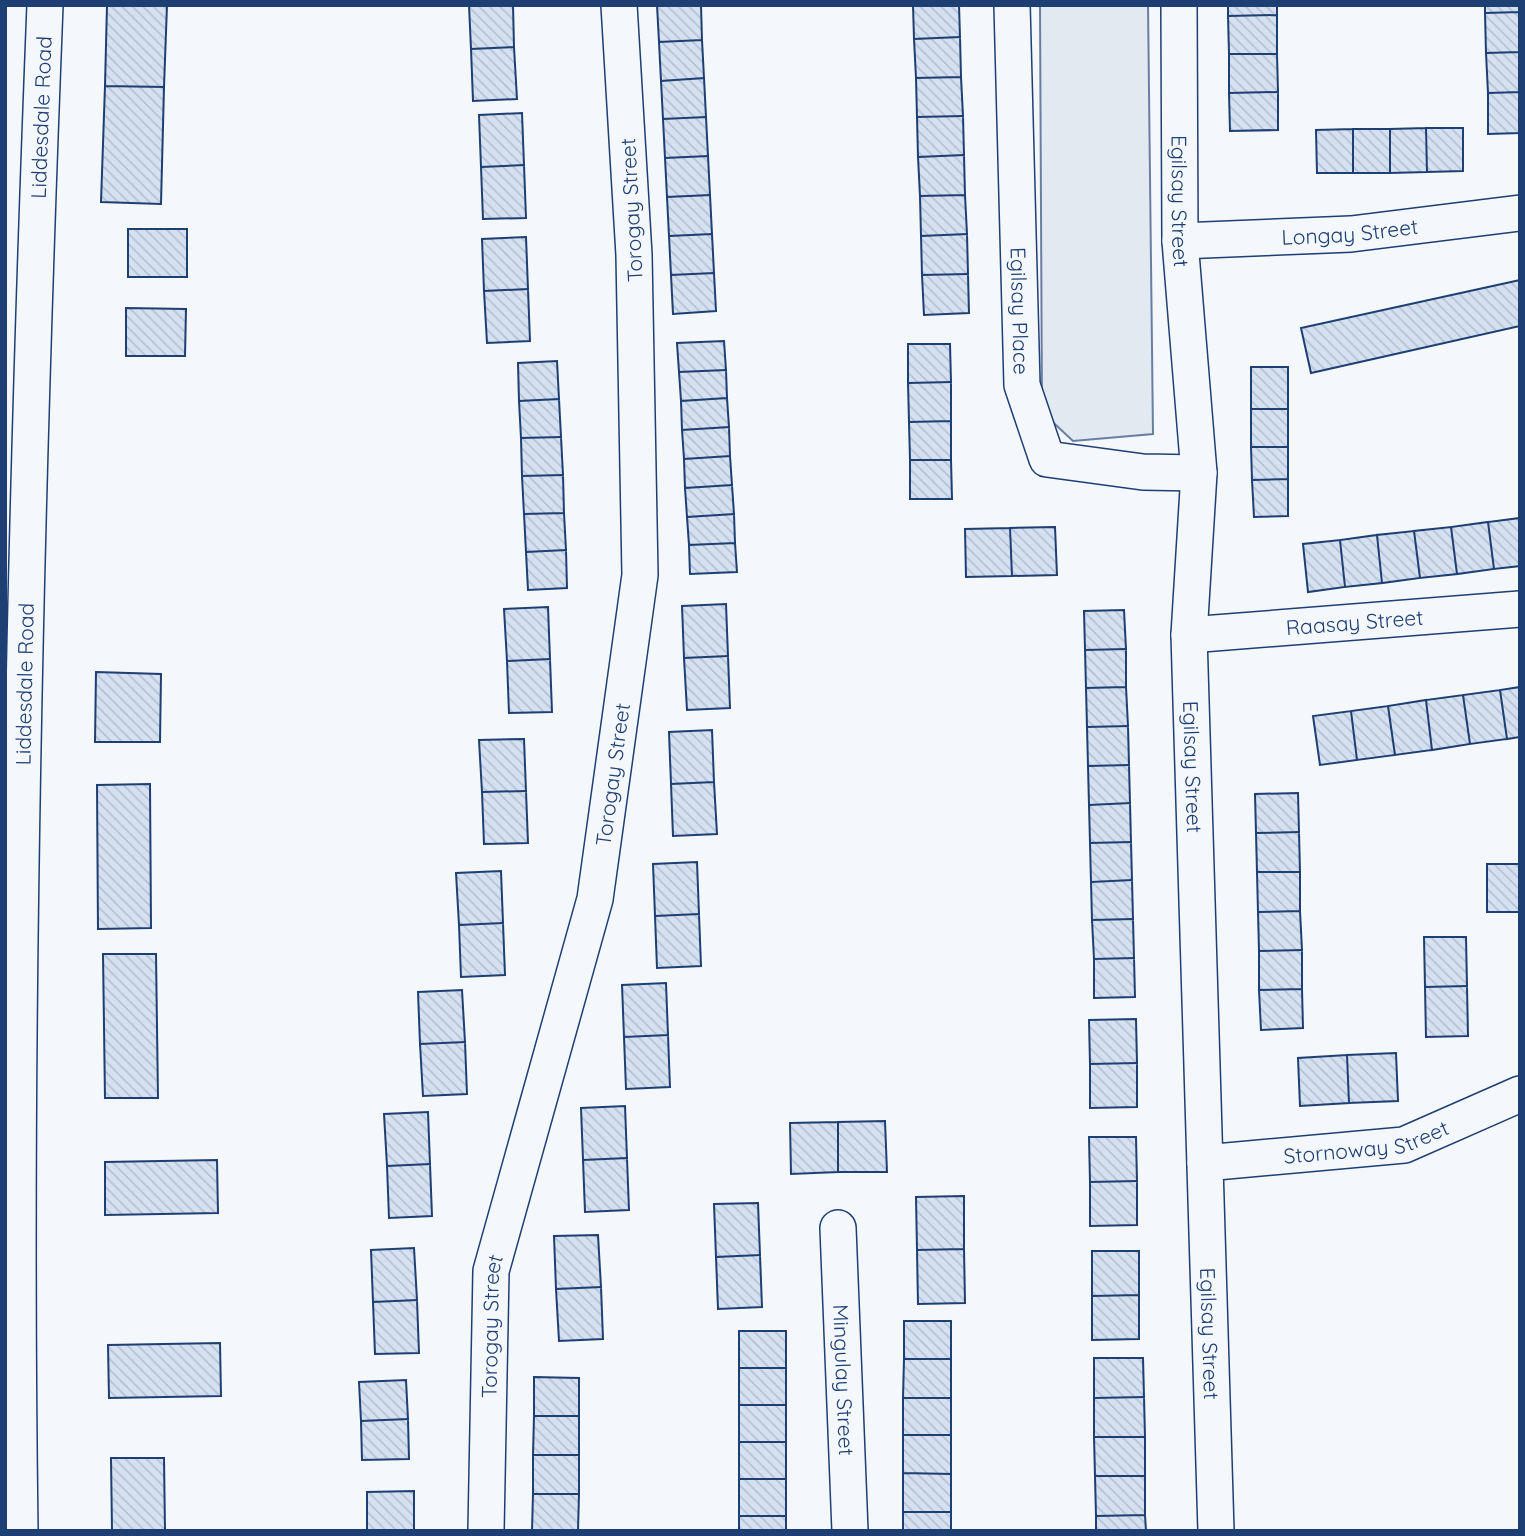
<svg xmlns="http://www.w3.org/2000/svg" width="1525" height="1536" font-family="Quicksand,sans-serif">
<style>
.green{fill:#e3e9f0;stroke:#687fa3;stroke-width:2}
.building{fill:url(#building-back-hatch);stroke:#1d3f73;stroke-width:2}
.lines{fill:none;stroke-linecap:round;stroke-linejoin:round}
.street-casing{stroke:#1d3f73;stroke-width:38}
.street{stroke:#f4f7fb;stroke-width:35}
.labels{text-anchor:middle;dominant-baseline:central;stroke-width:5;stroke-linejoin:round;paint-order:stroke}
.street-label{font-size:21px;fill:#1d3f73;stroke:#f4f7fb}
</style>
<defs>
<pattern id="building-back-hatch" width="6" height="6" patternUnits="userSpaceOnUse" patternTransform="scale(1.75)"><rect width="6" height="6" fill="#d5e0f0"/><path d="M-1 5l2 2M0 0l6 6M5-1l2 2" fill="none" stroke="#b6c1d1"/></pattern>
</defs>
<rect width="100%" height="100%" fill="#f4f7fb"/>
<path class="green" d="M 1040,5 L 1148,5 L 1153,434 L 1073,441 L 1042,412 Z"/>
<path class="building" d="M 107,5 L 167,5 L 164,87 L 105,86 Z
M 469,5 L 513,5 L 514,47 L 471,49 Z
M 657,5 L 701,5 L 702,40 L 659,42 Z
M 913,5 L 959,5 L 960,37 L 914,39 Z
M 1228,5 L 1277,5 L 1277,15 L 1228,16 Z
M 1485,5 L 1520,5 L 1520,12 L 1485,13 Z
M 1520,12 L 1520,52 L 1486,53 L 1485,13 Z
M 1277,15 L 1277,54 L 1229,54 L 1228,16 Z
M 960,37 L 961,77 L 916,78 L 914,39 Z
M 702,40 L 704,78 L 661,81 L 659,42 Z
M 514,47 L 517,99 L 473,101 L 471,49 Z
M 1520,52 L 1520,92 L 1488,93 L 1486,53 Z
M 1229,54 L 1277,54 L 1278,92 L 1229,93 Z
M 961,77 L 963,116 L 917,117 L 916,78 Z
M 704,78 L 706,117 L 663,119 L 661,81 Z
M 105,86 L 164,87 L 161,204 L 101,202 Z
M 1278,92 L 1278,130 L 1230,131 L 1229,93 Z
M 1520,92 L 1520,133 L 1488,134 L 1488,93 Z
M 522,113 L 524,165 L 481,167 L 479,115 Z
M 963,116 L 964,155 L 918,157 L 917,117 Z
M 706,117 L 708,156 L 665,158 L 663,119 Z
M 1426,128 L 1463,128 L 1463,171 L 1427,172 Z
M 1426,128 L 1427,172 L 1390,173 L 1390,129 Z
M 1353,129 L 1353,173 L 1317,173 L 1316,130 Z
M 1353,129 L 1390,129 L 1390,173 L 1353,173 Z
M 964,155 L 965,195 L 920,196 L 918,157 Z
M 708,156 L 710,195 L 667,197 L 665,158 Z
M 524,165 L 526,218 L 483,219 L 481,167 Z
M 710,195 L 712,234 L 669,236 L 667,197 Z
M 965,195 L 967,234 L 921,236 L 920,196 Z
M 128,229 L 187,229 L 187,277 L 128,277 Z
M 712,234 L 714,273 L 671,275 L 669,236 Z
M 967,234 L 968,274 L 922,275 L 921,236 Z
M 526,237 L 528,289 L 484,291 L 482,239 Z
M 714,273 L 716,311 L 673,314 L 671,275 Z
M 968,274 L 969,313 L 924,315 L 922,275 Z
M 1520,280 L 1520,326 L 1311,373 L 1301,328 Z
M 528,289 L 530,341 L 487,343 L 484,291 Z
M 126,308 L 186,309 L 185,356 L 126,356 Z
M 724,341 L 726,370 L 679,372 L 677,343 Z
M 908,344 L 950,344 L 951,382 L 908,383 Z
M 557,361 L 559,399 L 519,401 L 518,363 Z
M 1251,367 L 1288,367 L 1288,409 L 1251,409 Z
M 726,370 L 727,398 L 681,401 L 679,372 Z
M 951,382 L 951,421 L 909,422 L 908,383 Z
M 727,398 L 729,427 L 682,430 L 681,401 Z
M 559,399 L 561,437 L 521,438 L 519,401 Z
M 1251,409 L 1288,409 L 1288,447 L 1251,447 Z
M 951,421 L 951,460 L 910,460 L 909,422 Z
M 729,427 L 730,456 L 684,459 L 682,430 Z
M 561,437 L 563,475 L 522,476 L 521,438 Z
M 1251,447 L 1288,447 L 1288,479 L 1252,480 Z
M 730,456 L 732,485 L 685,488 L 684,459 Z
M 910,460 L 951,460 L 952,499 L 910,499 Z
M 563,475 L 564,513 L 524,514 L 522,476 Z
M 1288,479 L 1288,516 L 1254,517 L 1252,480 Z
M 732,485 L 734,514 L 687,517 L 685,488 Z
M 564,513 L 566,550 L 526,552 L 524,514 Z
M 734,514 L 735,543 L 689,545 L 687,517 Z
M 1520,518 L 1520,566 L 1494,569 L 1488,522 Z
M 1488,522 L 1494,569 L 1457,574 L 1451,527 Z
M 1055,527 L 1057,575 L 1012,576 L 1010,528 Z
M 1451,527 L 1457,574 L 1420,578 L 1414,531 Z
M 1010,528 L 1012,576 L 966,577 L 965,529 Z
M 1414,531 L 1420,578 L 1382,583 L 1377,535 Z
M 1377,535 L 1382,583 L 1345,587 L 1340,540 Z
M 1340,540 L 1345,587 L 1308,592 L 1303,544 Z
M 735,543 L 737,572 L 690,574 L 689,545 Z
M 566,550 L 567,588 L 528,590 L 526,552 Z
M 726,604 L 728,656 L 684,658 L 682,606 Z
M 548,607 L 550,659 L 507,661 L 504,609 Z
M 1124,610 L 1126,649 L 1085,650 L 1084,611 Z
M 1126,649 L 1126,687 L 1086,688 L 1085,650 Z
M 728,656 L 730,708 L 687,710 L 684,658 Z
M 550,659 L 552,712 L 509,713 L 507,661 Z
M 96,672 L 161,674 L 160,742 L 95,742 Z
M 1126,687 L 1128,726 L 1087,727 L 1086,688 Z
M 1520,687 L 1520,737 L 1507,739 L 1500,690 Z
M 1500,690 L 1507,739 L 1470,744 L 1463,695 Z
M 1463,695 L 1470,744 L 1432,750 L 1426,700 Z
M 1426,700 L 1432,750 L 1395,755 L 1388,706 Z
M 1388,706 L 1395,755 L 1357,760 L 1351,711 Z
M 1351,711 L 1357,760 L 1320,765 L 1313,716 Z
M 1128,726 L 1129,765 L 1088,766 L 1087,727 Z
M 712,730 L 714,782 L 671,784 L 669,732 Z
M 524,739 L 526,791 L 482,792 L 479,740 Z
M 1129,765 L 1130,803 L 1089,805 L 1088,766 Z
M 714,782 L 717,834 L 673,836 L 671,784 Z
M 150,784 L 151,928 L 98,929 L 97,785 Z
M 526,791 L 528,843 L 484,844 L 482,792 Z
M 1298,793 L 1299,832 L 1256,833 L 1255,794 Z
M 1130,803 L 1131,842 L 1090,843 L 1089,805 Z
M 1299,832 L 1300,872 L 1257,872 L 1256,833 Z
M 1131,842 L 1132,880 L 1091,882 L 1090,843 Z
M 697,862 L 699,914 L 655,916 L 653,864 Z
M 1487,864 L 1520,864 L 1520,912 L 1487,912 Z
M 501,871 L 503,923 L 459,925 L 456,873 Z
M 1257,872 L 1300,872 L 1300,911 L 1258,912 Z
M 1132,880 L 1133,919 L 1092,920 L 1091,882 Z
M 1300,911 L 1302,950 L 1259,951 L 1258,912 Z
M 699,914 L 701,966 L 657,968 L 655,916 Z
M 1133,919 L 1134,958 L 1094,959 L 1092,920 Z
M 503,923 L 505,975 L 461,977 L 459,925 Z
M 1424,937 L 1466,937 L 1467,986 L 1425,987 Z
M 1302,950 L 1302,989 L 1259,990 L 1259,951 Z
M 103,954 L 156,954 L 158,1098 L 105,1098 Z
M 1134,958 L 1135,997 L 1094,998 L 1094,959 Z
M 666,983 L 668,1035 L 624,1037 L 622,985 Z
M 1467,986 L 1468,1036 L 1426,1037 L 1425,987 Z
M 1302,989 L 1303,1028 L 1261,1030 L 1259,990 Z
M 462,990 L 465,1042 L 420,1044 L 418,992 Z
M 1136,1019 L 1137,1063 L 1090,1064 L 1089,1020 Z
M 668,1035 L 670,1087 L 626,1089 L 624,1037 Z
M 465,1042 L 467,1094 L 423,1096 L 420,1044 Z
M 1396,1053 L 1398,1101 L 1349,1103 L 1347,1055 Z
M 1347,1055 L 1349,1103 L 1300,1106 L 1298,1058 Z
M 1137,1063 L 1137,1107 L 1090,1108 L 1090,1064 Z
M 625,1106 L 627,1158 L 583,1160 L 581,1108 Z
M 428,1112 L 430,1164 L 387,1166 L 384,1114 Z
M 885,1121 L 887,1172 L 838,1172 L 838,1122 Z
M 838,1122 L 838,1172 L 791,1174 L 790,1123 Z
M 1089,1137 L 1136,1137 L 1137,1181 L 1090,1182 Z
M 627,1158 L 629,1210 L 585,1212 L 583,1160 Z
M 217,1160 L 218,1213 L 105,1215 L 105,1162 Z
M 430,1164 L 432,1216 L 389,1218 L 387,1166 Z
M 1137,1181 L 1137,1225 L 1090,1226 L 1090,1182 Z
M 964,1196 L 964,1249 L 917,1250 L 916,1197 Z
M 758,1203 L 760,1255 L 716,1257 L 714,1204 Z
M 598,1235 L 601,1287 L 556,1289 L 554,1236 Z
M 414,1248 L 417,1300 L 373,1302 L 371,1250 Z
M 964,1249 L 965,1303 L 918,1304 L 917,1250 Z
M 1092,1251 L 1139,1251 L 1139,1295 L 1092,1296 Z
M 760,1255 L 762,1307 L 718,1309 L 716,1257 Z
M 601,1287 L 603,1339 L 559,1341 L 556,1289 Z
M 1139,1295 L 1139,1339 L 1092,1340 L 1092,1296 Z
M 417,1300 L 419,1353 L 375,1354 L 373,1302 Z
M 904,1321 L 951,1321 L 951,1359 L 904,1359 Z
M 739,1331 L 786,1331 L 786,1368 L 739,1368 Z
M 220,1343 L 221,1396 L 109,1398 L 108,1345 Z
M 1094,1358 L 1143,1358 L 1144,1397 L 1094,1398 Z
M 904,1359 L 951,1359 L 951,1398 L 903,1398 Z
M 739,1368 L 786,1368 L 786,1405 L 739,1405 Z
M 534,1377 L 579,1378 L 579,1416 L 534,1416 Z
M 406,1380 L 408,1419 L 361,1421 L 359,1382 Z
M 1144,1397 L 1145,1437 L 1094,1437 L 1094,1398 Z
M 903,1398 L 951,1398 L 951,1435 L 903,1435 Z
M 739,1405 L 786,1405 L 786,1442 L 739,1442 Z
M 534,1416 L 579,1416 L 579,1455 L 533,1455 Z
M 408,1419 L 409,1459 L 362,1460 L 361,1421 Z
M 903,1435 L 951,1435 L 951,1474 L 903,1473 Z
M 1094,1437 L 1145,1437 L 1145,1476 L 1095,1476 Z
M 739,1442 L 786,1442 L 786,1479 L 739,1479 Z
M 533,1455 L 579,1455 L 579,1494 L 533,1494 Z
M 111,1458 L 164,1458 L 165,1531 L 112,1531 Z
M 903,1473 L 951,1474 L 951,1512 L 903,1512 Z
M 1095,1476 L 1145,1476 L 1145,1515 L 1096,1516 Z
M 739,1479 L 786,1479 L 786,1516 L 739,1516 Z
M 414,1491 L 414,1531 L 367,1531 L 367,1492 Z
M 533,1494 L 579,1494 L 578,1531 L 532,1531 Z
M 903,1512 L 951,1512 L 951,1531 L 903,1531 Z
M 1145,1515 L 1146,1531 L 1096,1531 L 1096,1516 Z
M 739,1516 L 786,1516 L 786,1531 L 739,1531 Z"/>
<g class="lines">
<defs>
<g id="street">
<path id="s1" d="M 1012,5 L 1022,385 L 1047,459 L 1143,472 L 1199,473"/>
<path id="s2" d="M 1179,5 L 1180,241 L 1199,473 L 1189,635 L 1216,1531"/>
<path id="s3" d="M 1180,241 L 1351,234 L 1520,213"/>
<path id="s4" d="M 1189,635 L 1520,609"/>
<path id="s5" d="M 1205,1163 L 1404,1145 L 1520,1094"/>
<path id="s6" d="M 838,1228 L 850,1531"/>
<path id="s7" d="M 20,1531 C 13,1022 25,513 45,5"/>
<path id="s8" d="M 486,1531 L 491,1271 L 595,899 L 640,575 L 634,255 L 619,5"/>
</g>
</defs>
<use href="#street" class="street-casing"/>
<use href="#street" class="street"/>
</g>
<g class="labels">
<g class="street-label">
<text stroke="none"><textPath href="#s7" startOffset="1414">Liddesdale Road</textPath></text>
<text stroke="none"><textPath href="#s2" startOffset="196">Egilsay Street</textPath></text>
<text transform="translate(631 210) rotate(-93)">Torogay Street</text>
<text stroke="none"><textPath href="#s3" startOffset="170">Longay Street</textPath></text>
<text stroke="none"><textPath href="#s1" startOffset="306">Egilsay Place</textPath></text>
<text stroke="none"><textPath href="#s4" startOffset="166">Raasay Street</textPath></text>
<text stroke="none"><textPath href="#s7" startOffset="847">Liddesdale Road</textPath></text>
<text stroke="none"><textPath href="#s2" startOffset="763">Egilsay Street</textPath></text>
<text stroke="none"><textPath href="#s8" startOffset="772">Torogay Street</textPath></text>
<text stroke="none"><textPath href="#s5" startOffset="163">Stornoway Street</textPath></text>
<text stroke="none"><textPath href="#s8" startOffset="205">Torogay Street</textPath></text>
<text stroke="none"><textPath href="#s2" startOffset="1330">Egilsay Street</textPath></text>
<text stroke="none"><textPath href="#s6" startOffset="152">Mingulay Street</textPath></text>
</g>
</g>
<rect width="1525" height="1536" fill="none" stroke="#1d3f73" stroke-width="14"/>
</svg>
